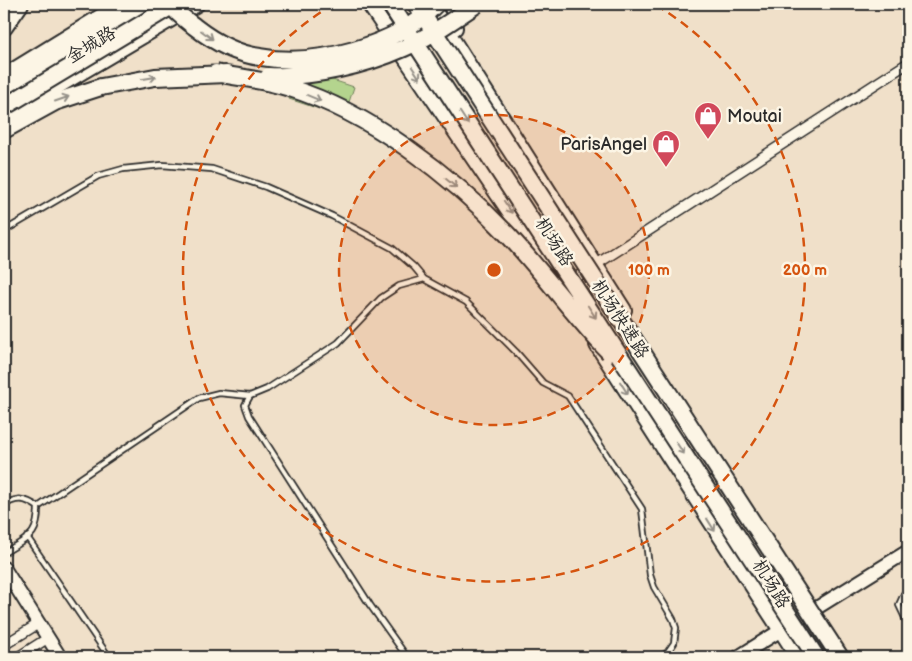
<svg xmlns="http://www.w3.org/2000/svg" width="912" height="661" font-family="'Balsamiq Sans','LXGW WenKai TC',sans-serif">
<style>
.green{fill:#b4d48e;stroke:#70805c}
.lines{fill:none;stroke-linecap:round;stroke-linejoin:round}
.lane-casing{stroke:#2b2b2b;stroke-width:8}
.street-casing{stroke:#2b2b2b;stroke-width:12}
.secondary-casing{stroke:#2b2b2b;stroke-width:16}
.primary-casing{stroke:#2b2b2b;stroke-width:18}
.highway-casing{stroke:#2b2b2b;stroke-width:20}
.lane{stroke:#fcf5e5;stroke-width:4.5}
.street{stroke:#fcf5e5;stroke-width:9}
.secondary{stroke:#fcf5e5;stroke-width:12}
.primary{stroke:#fcf5e5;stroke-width:14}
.highway{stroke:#fcf5e5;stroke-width:16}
.highway-bridge-casing{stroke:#2b2b2b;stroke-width:20;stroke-linecap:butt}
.highway-bridge{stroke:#fcf5e5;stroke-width:16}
.oneway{stroke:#949088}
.ring{fill:none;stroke:#d5540f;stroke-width:2.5;stroke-dasharray:9 6}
.labels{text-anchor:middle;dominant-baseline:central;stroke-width:5;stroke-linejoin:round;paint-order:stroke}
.street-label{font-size:18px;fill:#2b2b2b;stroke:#fcf5e5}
.poi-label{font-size:18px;fill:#2b2b2b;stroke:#fcf5e5;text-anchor:start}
.centre{fill:#d5540f;stroke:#fcf5e5;stroke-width:2.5}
.ring-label{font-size:15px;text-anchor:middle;font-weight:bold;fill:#d5540f;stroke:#fcf5e5;stroke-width:5;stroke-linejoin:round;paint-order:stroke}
</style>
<rect width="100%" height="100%" fill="#f0e0c9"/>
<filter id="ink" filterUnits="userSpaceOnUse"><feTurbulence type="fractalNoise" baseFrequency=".02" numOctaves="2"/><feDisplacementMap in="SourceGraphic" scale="10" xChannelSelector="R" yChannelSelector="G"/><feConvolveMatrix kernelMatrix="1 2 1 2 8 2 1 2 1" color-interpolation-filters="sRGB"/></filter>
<g filter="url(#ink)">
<path class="green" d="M 299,69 L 354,87 L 344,117 L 289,99 Z"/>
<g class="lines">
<defs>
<path id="lane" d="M 4,231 L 98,176 L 123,169 L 162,165 L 212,169 L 266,187 L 332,216 L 392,248 L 414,267 L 424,279
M 250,396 L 245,405 L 249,416 L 370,605 L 407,657
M 4,505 C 17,497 25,498 38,507 C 38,538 28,537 4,553
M 38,507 L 199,398 L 219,393 L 250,396 L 267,389 L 338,343 L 381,298 L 399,286 L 424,279 L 466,302 L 516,352 L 543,383 L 568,396 L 642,509 L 650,575 L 654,587 L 673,619 L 676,628 L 674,643 L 667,653 L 660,657
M 27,537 L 109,657
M 908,591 L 904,594 L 899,605 L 908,624"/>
<path id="street" d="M 569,282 L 908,63
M 4,645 L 38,624
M 18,657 L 48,638"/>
<path id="secondary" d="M 4,568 L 60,657
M 738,657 L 908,551"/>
<path id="primary" d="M 369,4 L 559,285
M 430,4 L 624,310
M 452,4 L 455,28
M 4,76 L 121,4
M 4,118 L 197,4
M 597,345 L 798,657"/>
<path id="highway" d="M 4,27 L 20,4
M 4,88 L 146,4
M 4,130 L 55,102 L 101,87"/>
</defs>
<use href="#lane" class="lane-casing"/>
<use href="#street" class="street-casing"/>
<use href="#secondary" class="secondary-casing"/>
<use href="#primary" class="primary-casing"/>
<use href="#highway" class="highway-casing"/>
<use href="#lane" class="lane"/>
<use href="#street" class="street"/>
<use href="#secondary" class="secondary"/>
<use href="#primary" class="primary"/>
<use href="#highway" class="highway"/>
<defs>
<path id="highway-bridge" d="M 170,4 C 177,14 186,20 195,27 C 213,41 237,54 260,57 C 315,67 397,46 436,4
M 390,4 L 816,657
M 416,4 L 840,657
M 216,73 C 240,78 267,80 290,88 C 370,113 451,175 508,235 C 543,272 573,315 609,352
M 269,76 C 312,78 366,65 404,48 C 430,37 454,19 477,4
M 101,87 L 155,77 L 227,74
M 4,107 L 175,4"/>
</defs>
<use href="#highway-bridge" class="highway-bridge-casing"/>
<use href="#highway-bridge" class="highway-bridge"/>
</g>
<defs><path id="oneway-shaft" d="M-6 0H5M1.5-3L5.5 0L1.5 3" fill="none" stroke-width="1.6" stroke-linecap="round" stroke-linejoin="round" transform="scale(1.25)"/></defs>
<g class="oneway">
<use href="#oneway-shaft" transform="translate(207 35) rotate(37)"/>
<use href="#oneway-shaft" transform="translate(416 73) rotate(56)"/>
<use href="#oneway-shaft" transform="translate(149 78) rotate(-9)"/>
<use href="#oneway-shaft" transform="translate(314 98) rotate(23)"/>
<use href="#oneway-shaft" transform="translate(62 99) rotate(-19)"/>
<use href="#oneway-shaft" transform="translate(464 118) rotate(57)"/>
<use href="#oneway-shaft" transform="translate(451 183) rotate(39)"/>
<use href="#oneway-shaft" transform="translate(508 207) rotate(56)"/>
<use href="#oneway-shaft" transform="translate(592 312) rotate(57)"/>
<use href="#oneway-shaft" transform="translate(624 388) rotate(58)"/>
<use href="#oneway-shaft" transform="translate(680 448) rotate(57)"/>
<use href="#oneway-shaft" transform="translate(711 525) rotate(58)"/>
</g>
</g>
<circle cx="494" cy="270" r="155" fill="#d5540f" fill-opacity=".12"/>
<g class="ring">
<circle cx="494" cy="270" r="155"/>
<path d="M656 5A311 311 0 1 1 332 5"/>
</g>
<defs>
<symbol id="shop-pin" viewBox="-11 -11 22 30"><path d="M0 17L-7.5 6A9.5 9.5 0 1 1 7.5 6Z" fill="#d1495b" stroke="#fcf5e5"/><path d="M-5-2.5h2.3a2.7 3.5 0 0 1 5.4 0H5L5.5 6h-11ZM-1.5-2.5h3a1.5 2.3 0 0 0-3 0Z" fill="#fff"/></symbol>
</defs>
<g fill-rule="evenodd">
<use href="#shop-pin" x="692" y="100" width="32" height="43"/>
<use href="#shop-pin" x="650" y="128" width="32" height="43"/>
</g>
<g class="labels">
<g class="street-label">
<text transform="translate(91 45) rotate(-31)">金城路</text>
<text transform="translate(554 242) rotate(57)">机场路</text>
<text transform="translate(620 319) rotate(57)">机场快速路</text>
<text transform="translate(771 584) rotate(58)">机场路</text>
</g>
<g class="poi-label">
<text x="727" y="116">Moutai</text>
<text x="647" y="144" text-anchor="end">ParisAngel</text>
</g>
</g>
<circle cx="494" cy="270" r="8" class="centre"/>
<g class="ring-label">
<text x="649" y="275">100 m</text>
<text x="805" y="275">200 m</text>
</g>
<rect width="912" height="661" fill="none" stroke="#fcf5e5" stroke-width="20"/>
<rect x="10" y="10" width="892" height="641" fill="none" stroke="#2b2b2b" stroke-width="2" filter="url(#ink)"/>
</svg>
